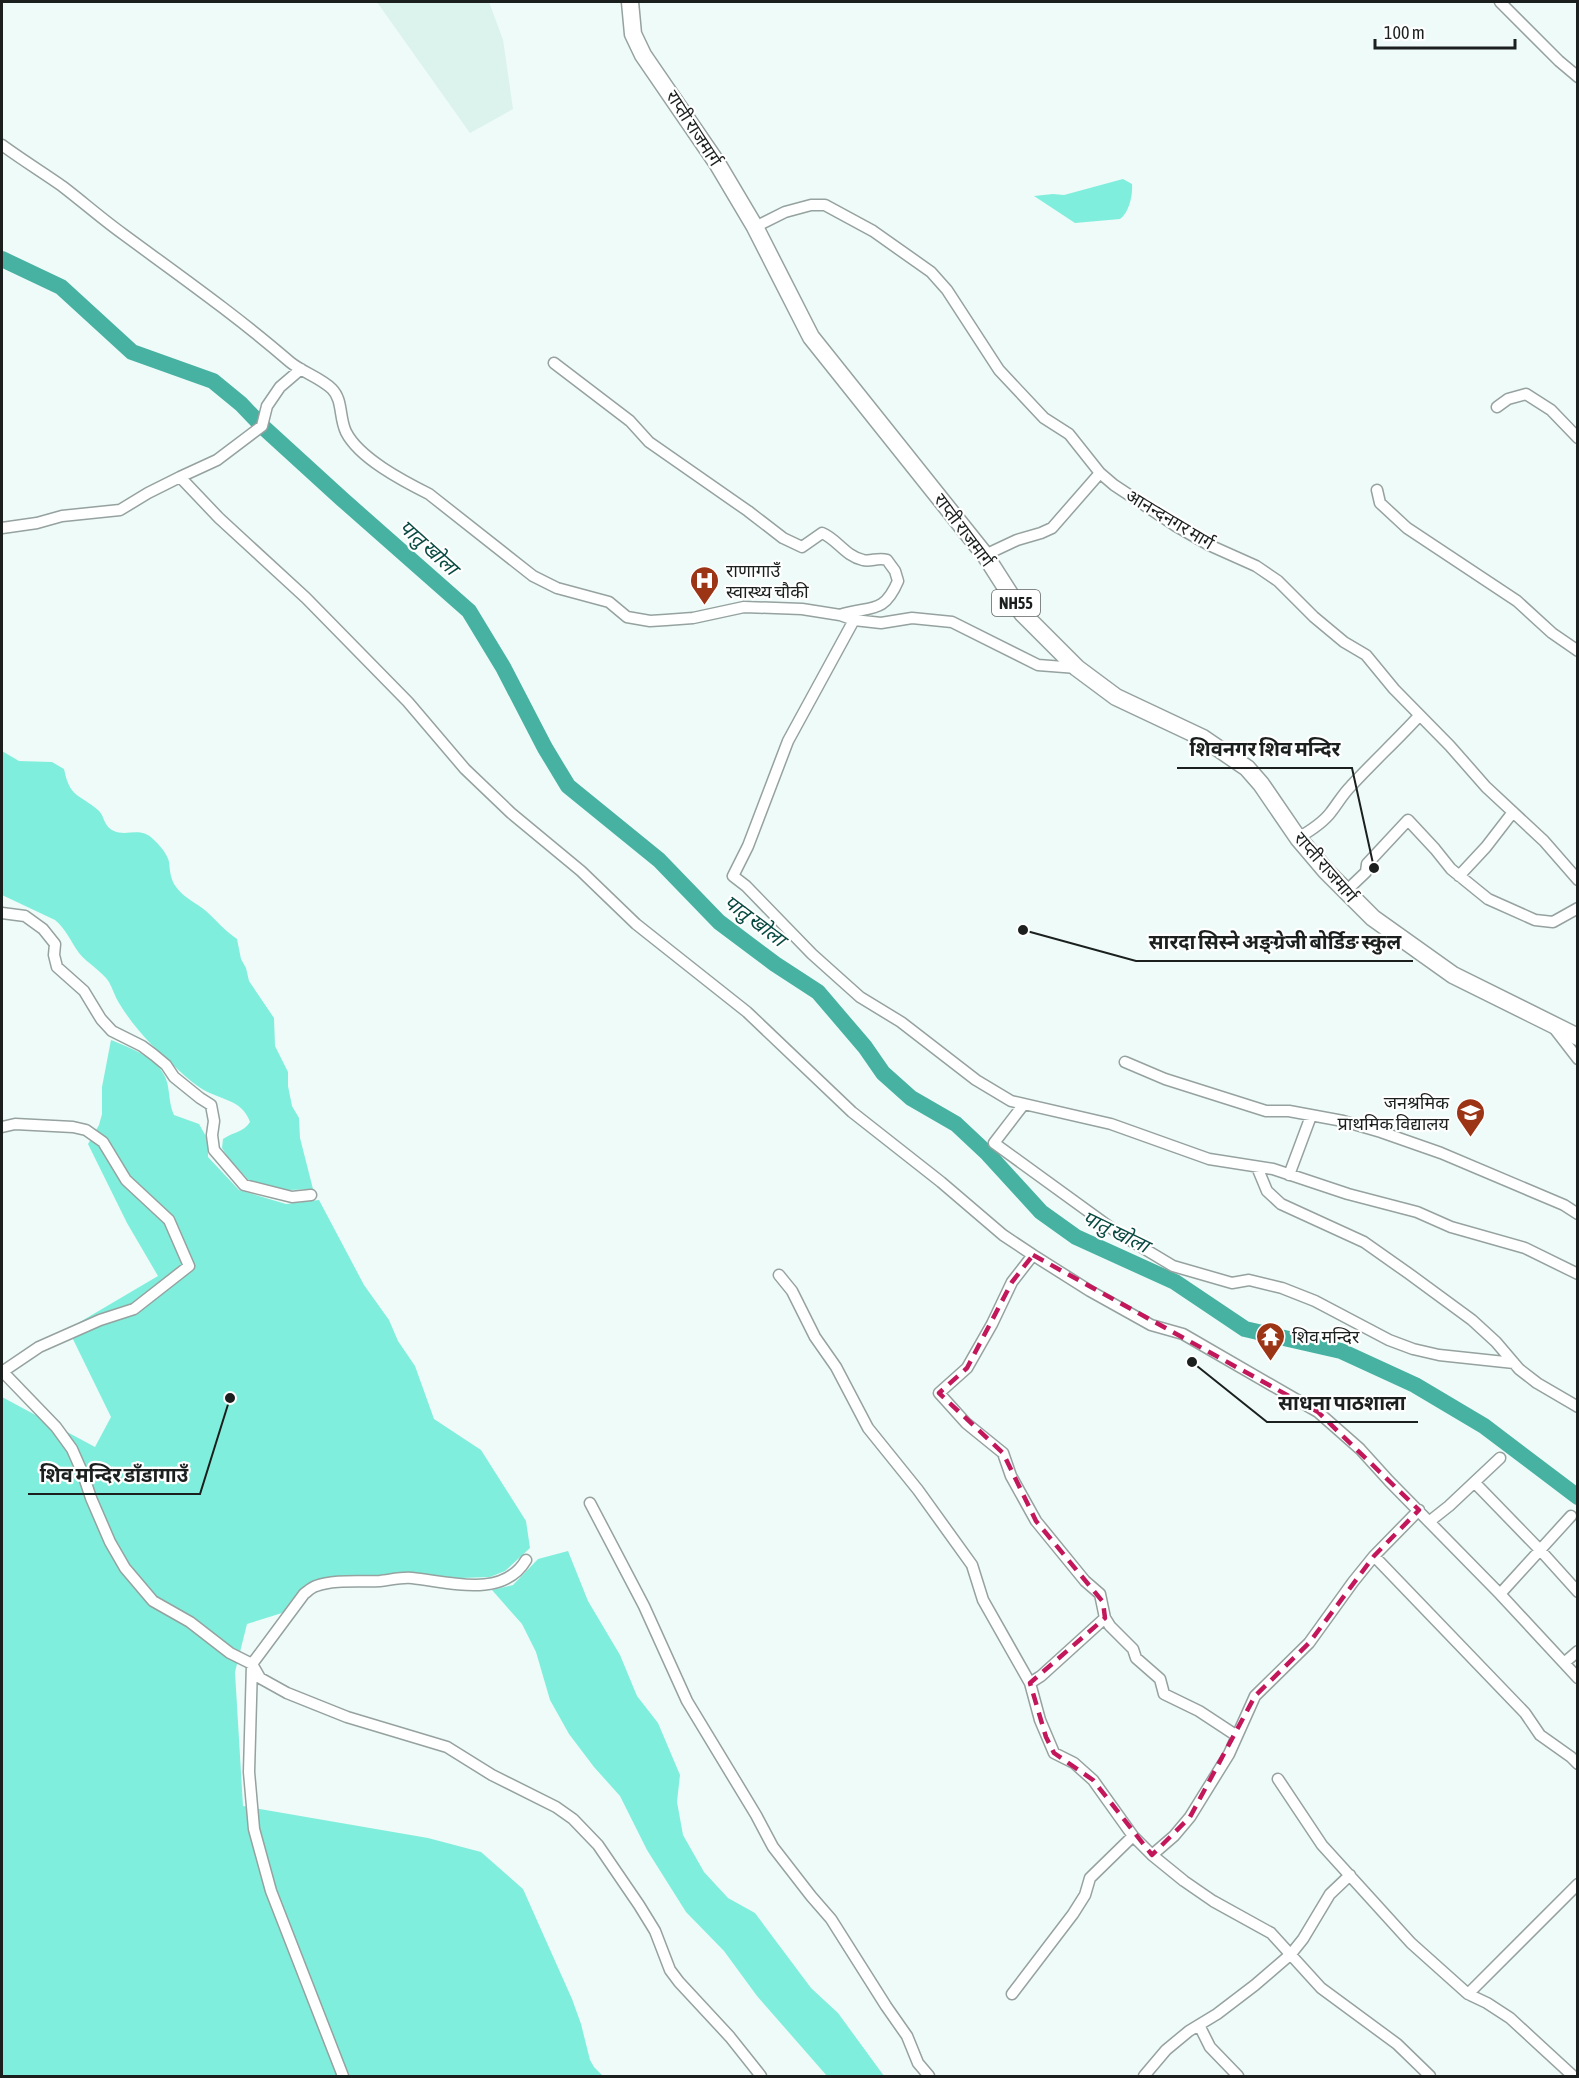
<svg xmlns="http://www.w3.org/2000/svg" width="1579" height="2078" font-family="'Asap Condensed','Noto Sans Devanagari',sans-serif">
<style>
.built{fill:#dbf2ed}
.green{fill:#80eedc}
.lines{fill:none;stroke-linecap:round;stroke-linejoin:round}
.river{stroke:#47b1a2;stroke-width:16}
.minor-casing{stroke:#95a29f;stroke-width:13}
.primary-casing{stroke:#95a29f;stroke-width:19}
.minor{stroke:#fff;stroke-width:10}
.primary{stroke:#fff;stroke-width:16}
.marked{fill:none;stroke:#c2185b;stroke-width:4.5;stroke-dasharray:12 8;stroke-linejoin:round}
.labels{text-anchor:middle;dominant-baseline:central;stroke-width:4.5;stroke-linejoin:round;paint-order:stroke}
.shield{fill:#fff;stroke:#5f6362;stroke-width:1.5}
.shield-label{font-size:16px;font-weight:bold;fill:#1b201f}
.street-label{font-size:18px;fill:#1b201f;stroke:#fff}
.poi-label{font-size:18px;fill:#1b201f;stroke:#fff;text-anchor:start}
.water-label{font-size:20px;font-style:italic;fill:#084941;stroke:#fff}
.leader{fill:none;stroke:#1b201f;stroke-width:2}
.callout-dot{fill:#1b201f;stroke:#fff;stroke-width:2}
.callout-label{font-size:20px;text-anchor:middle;font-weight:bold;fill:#1b201f;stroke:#fff;stroke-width:4.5;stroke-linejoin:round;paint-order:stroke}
</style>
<rect width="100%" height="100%" fill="#eefbf8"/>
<path class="built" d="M 377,2 L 489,2 L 503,40 L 513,109 L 470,133 Z"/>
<path class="green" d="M 1123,179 L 1132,184 C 1133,195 1129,213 1120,219 L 1075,223 L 1034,196 L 1053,194 L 1064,195 Z
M 2,751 L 19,761 L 52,762 L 64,769 C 70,798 78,793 98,810 C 105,816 103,826 114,831 C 127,837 140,826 153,839 C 159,844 168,855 169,862 C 170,870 170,876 174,884 C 182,897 195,902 206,911 C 216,920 225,931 237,939 L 241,959 L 246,968 L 249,981 L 274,1018 L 275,1046 L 288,1072 L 288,1086 L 292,1106 L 299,1118 L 300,1138 L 313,1189 L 289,1190 L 252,1184 L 227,1156 L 222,1148 L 223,1139 C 233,1132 244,1132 250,1122 C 242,1098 217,1100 199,1087 C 190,1081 182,1073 174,1066 C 155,1050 132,1025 119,1003 C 115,997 113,989 109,982 C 102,971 88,964 79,953 C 71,942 66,929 55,920 L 2,895 Z
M 111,1040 C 131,1048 161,1059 167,1082 C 170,1094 169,1104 174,1115 L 199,1124 L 208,1140 L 208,1157 L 239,1190 L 286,1204 L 319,1200 L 364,1285 L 389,1320 L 398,1341 L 415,1366 L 434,1419 L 481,1450 L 526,1521 L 530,1548 L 505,1571 L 490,1577 L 461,1578 L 411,1575 L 347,1577 L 308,1584 L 282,1613 L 247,1624 L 235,1672 L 243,1806 L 428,1838 L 481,1852 L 523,1889 L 572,1999 L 581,2024 L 590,2060 L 594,2067 L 603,2076 L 2,2076 L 2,1397 L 95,1447 L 111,1417 L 68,1329 L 158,1276 L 127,1223 L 88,1144 L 99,1125 L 102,1114 L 102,1087 Z
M 568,1551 L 588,1601 L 620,1655 L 637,1696 L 658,1723 L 680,1775 L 677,1802 L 683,1835 L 704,1872 L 728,1898 L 755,1913 L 811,1988 L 838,2013 L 884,2076 L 827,2076 L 757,1996 L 724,1951 L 686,1912 L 647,1850 L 620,1796 L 594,1767 L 569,1734 L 550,1700 L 536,1652 L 522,1624 L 492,1590 L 513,1585 L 538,1559 Z"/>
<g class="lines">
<path class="river" d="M 2,259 L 61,287 L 132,352 L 213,381 L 241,404 L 262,426 L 342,499 L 469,611 L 503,667 L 545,748 L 568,786 L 659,860 L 719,922 L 775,964 L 818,992 L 865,1047 L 883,1073 L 911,1098 L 956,1124 L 988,1154 L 1041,1212 L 1076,1237 L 1175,1282 L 1245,1329 L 1341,1351 L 1415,1385 L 1484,1426 L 1578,1497"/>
<defs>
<path id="minor" d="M 1500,2 L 1559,61 L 1578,77
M 2,145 C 21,159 42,172 62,186 C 83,202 102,219 123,234 C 180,276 237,316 290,362 C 302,372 321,378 332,389 C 343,400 339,418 346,432 C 359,458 403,481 429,494 L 533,576 L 557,588 L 609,602 L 627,617 L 650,621 L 666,620 L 693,618 L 744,607 L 802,609 L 840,615 L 854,620 L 881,623 L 912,618 L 952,622 L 1038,665 L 1077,668
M 755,227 L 785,212 L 811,205 L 825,205 L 873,231 L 931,272 L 947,290 L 999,370 L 1044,418 L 1069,434 L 1100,473 L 1114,485 L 1176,526 L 1209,545 L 1256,566 L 1278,581 L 1314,617 L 1344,642 L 1366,655 L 1394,689 L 1450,746 L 1486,787 L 1544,841 L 1578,880
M 554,363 L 630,421 L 649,442 L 748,511 L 783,538 L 802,547 L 822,533 C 837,539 845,556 863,560 C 871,562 878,557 887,560 L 895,571 L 898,581 C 883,616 870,605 840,615
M 1497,407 L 1508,399 L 1526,394 L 1551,410 L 1578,438
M 180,477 L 217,460 L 262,426 L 267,406 L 280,387 L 301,369
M 1377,490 L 1380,503 L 1407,528 L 1517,601 L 1552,633 L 1578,651
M 2,528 L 37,523 L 62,516 L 120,510 L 148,493 L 180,477 L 219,518 L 306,598 L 408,702 L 465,769 L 511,813 L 581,871 L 636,924 L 747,1012 L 852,1112 L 941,1182 L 1003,1235 L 1033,1255 L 1090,1291 L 1151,1325 L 1183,1334 L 1318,1412 L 1360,1449 L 1389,1481 L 1500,1594 L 1578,1678
M 985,555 L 1017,540 L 1041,533 L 1052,528 L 1100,473
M 854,620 L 788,741 L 748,846 L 733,876 L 746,886 L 812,954 L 860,997 L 901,1022 L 976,1080 L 1011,1101 L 1111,1124 L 1209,1159 L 1273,1169 L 1348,1194 L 1417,1212 L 1451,1227 L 1525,1248 L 1578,1274
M 1298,838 C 1310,831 1323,823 1331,812 C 1338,803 1343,794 1351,786 C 1373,762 1397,740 1419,716
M 1459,876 L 1486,847 L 1513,812
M 1345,892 L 1366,872 L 1367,864 L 1408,820 L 1435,849 L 1451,869 L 1488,899 L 1535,920 L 1553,922 L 1578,908
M 2,913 L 25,916 L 43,929 L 55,944 L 54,955 L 57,967 L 84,991 L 101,1019 L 112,1031 L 142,1046 L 154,1055 L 166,1065 L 174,1077 L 200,1098 L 211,1105 L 214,1121 L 212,1135 L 214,1150 L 244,1185 L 292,1197 L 311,1195
M 1554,1028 L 1578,1059
M 1125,1062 L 1165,1079 L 1266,1111 L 1289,1111 L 1343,1121 L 1381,1132 L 1441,1153 L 1564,1205 L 1578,1214
M 1024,1104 L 994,1143 L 1118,1233 L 1173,1266 L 1232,1283 L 1249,1280 L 1282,1288 L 1315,1301 L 1389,1340 L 1413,1349 L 1439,1355 L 1514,1363
M 2,1127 L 15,1124 L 73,1127 L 86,1130 L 103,1142 L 126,1180 L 169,1220 L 189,1266 L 134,1309 L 100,1320 L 39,1347 L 2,1372
M 1257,1167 L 1267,1191 L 1281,1204 L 1364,1242 L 1408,1273 L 1472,1320 L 1496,1342 L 1519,1369 L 1537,1383 L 1578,1407
M 1289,1175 L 1311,1116
M 1033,1255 L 1012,1282 L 992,1324 L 967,1368 L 939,1393 L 966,1423 L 1003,1453 L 1011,1476 L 1036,1521 L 1085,1581 L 1100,1594 L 1105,1618 L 1110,1626 L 1133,1649 L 1136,1658 L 1160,1679 L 1164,1694 L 1199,1711 L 1237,1736
M 779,1275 L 792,1291 L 815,1337 L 836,1367 L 868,1428 L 918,1490 L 972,1565 L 983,1600 L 1030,1683 L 1040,1720 L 1054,1753 L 1074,1763 L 1093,1780 L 1133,1836 L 1152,1855 L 1184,1881 L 1213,1901 L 1271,1933 L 1321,1988 L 1397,2044 L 1430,2076
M 2,1371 L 56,1427 L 72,1449 L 83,1474 L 91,1498 L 110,1542 L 125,1568 L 153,1601 L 190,1622 L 230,1653 L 252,1664 L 260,1678 L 287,1693 L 347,1717 L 447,1747 L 492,1775 L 556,1807 L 573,1819 L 598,1845 L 639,1905 L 655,1931 L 670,1970 L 679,1982 L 730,2037 L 761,2076
M 1475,1483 L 1541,1551 L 1578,1592
M 590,1503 L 644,1606 L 687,1701 L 756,1815 L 773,1847 L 811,1896 L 831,1919 L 886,2006 L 907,2036 L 918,2063 L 929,2076
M 1430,1521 L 1449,1506 L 1500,1458
M 1374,1556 L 1525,1713 L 1540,1735 L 1571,1757 L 1578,1764
M 1500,1594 L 1571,1516
M 1564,1663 L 1578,1651
M 1030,1683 L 1041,1676 L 1105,1618
M 1278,1779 L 1322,1845 L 1411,1943 L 1468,1994 L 1487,2003 L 1510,2018 L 1573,2076
M 1152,1855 L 1174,1836 L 1190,1817 L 1229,1754 L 1255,1696 L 1309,1643 L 1353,1582 L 1374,1556 L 1419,1510
M 1012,1994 L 1073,1914 L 1085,1895 L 1090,1878 L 1133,1836
M 1468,1994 L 1578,1884
M 1199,2025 L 1210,2047 L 1238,2076
M 343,2076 L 271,1891 L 254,1829 L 249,1772 L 252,1664 L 304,1594 C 308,1591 312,1587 316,1586 C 334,1579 361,1582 380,1581 C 390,1580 401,1577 412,1578 C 449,1582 503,1599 526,1560
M 1144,2076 L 1166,2050 L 1189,2031 L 1217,2014 L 1255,1985 L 1291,1954 L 1303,1939 L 1330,1894 L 1350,1875"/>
<path id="primary" d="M 630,2 L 633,34 L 643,55 L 717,163 L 755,227 L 811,337 L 985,555 L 1022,613 L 1077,668 L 1116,697 L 1203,738 L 1247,768 L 1261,784 L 1298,838 L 1326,871 L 1373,918 L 1453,975 L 1578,1037"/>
</defs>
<use href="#minor" class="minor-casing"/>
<use href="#primary" class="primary-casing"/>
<use href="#minor" class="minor"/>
<use href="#primary" class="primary"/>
</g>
<path class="marked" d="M 1033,1255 L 1318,1412 L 1419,1510 L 1374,1556 L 1309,1643 L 1255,1696 L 1190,1817 L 1152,1855 L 1093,1780 L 1054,1753 L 1046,1737 L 1030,1683 L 1105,1618 L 1103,1602 L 1036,1521 L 1003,1453 L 939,1393 L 967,1368 L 1012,1282 Z"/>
<defs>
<symbol id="hospital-pin" viewBox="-11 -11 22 30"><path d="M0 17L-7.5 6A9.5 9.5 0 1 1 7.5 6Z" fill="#9c3515" stroke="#fff"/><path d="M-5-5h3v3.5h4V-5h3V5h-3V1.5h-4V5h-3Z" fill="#fff"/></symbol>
<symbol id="school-pin" viewBox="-11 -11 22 30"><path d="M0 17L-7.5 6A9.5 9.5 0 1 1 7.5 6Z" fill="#9c3515" stroke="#fff"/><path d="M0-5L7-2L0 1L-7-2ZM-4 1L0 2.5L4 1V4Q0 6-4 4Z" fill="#fff"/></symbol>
<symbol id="temple-pin" viewBox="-11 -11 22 30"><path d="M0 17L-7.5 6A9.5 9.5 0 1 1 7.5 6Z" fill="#9c3515" stroke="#fff"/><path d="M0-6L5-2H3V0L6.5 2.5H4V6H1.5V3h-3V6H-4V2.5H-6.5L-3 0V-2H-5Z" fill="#fff"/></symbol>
</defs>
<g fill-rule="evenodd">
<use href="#hospital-pin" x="688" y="564" width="33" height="45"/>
<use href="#school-pin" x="1454" y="1096" width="33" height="45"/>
<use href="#temple-pin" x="1254" y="1320" width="33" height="45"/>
</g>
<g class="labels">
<rect class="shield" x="992" y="590" width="48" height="26" rx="4.5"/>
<g class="shield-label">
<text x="1016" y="603">NH55</text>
</g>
<g class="street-label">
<text transform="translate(694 128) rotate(57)">राप्ती राजमार्ग</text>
<text transform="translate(1170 519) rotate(31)">आनन्दनगर मार्ग</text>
<text transform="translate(964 530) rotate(53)">राप्ती राजमार्ग</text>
<text transform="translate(1326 867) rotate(49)">राप्ती राजमार्ग</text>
</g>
<g class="poi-label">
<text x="726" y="570">राणागाउँ<tspan x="726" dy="21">स्वास्थ्य चौकी</tspan></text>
<text x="1449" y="1102" text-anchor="end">जनश्रमिक<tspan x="1449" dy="21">प्राथमिक विद्यालय</tspan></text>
<text x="1292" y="1336">शिव मन्दिर</text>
</g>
<g class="water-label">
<text transform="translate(429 547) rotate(42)">पातु खोला</text>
<text transform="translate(755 920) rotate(37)">पातु खोला</text>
<text transform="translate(1116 1231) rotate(26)">पातु खोला</text>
</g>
</g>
<path class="leader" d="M1374 868L1352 768H1177M1023 930L1136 961H1413M1192 1362L1267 1422H1418M230 1398L200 1494H28"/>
<g class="callout-dot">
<circle cx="1374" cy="868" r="6"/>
<circle cx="1023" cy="930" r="6"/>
<circle cx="1192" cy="1362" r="6"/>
<circle cx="230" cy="1398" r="6"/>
</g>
<g class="callout-label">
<text x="1265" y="756">शिवनगर शिव मन्दिर</text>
<text x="1275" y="949">सारदा सिस्ने अङ्ग्रेजी बोर्डिङ स्कुल</text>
<text x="1342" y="1410">साधना पाठशाला</text>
<text x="114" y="1482">शिव मन्दिर डाँडागाउँ</text>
</g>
<rect width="1579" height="2078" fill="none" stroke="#1b201f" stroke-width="6"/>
<path d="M1375 39v9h140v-9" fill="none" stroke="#1b201f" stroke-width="3"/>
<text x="1384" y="39" font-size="18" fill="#1b201f" stroke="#ffffff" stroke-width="4.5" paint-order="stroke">100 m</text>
</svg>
